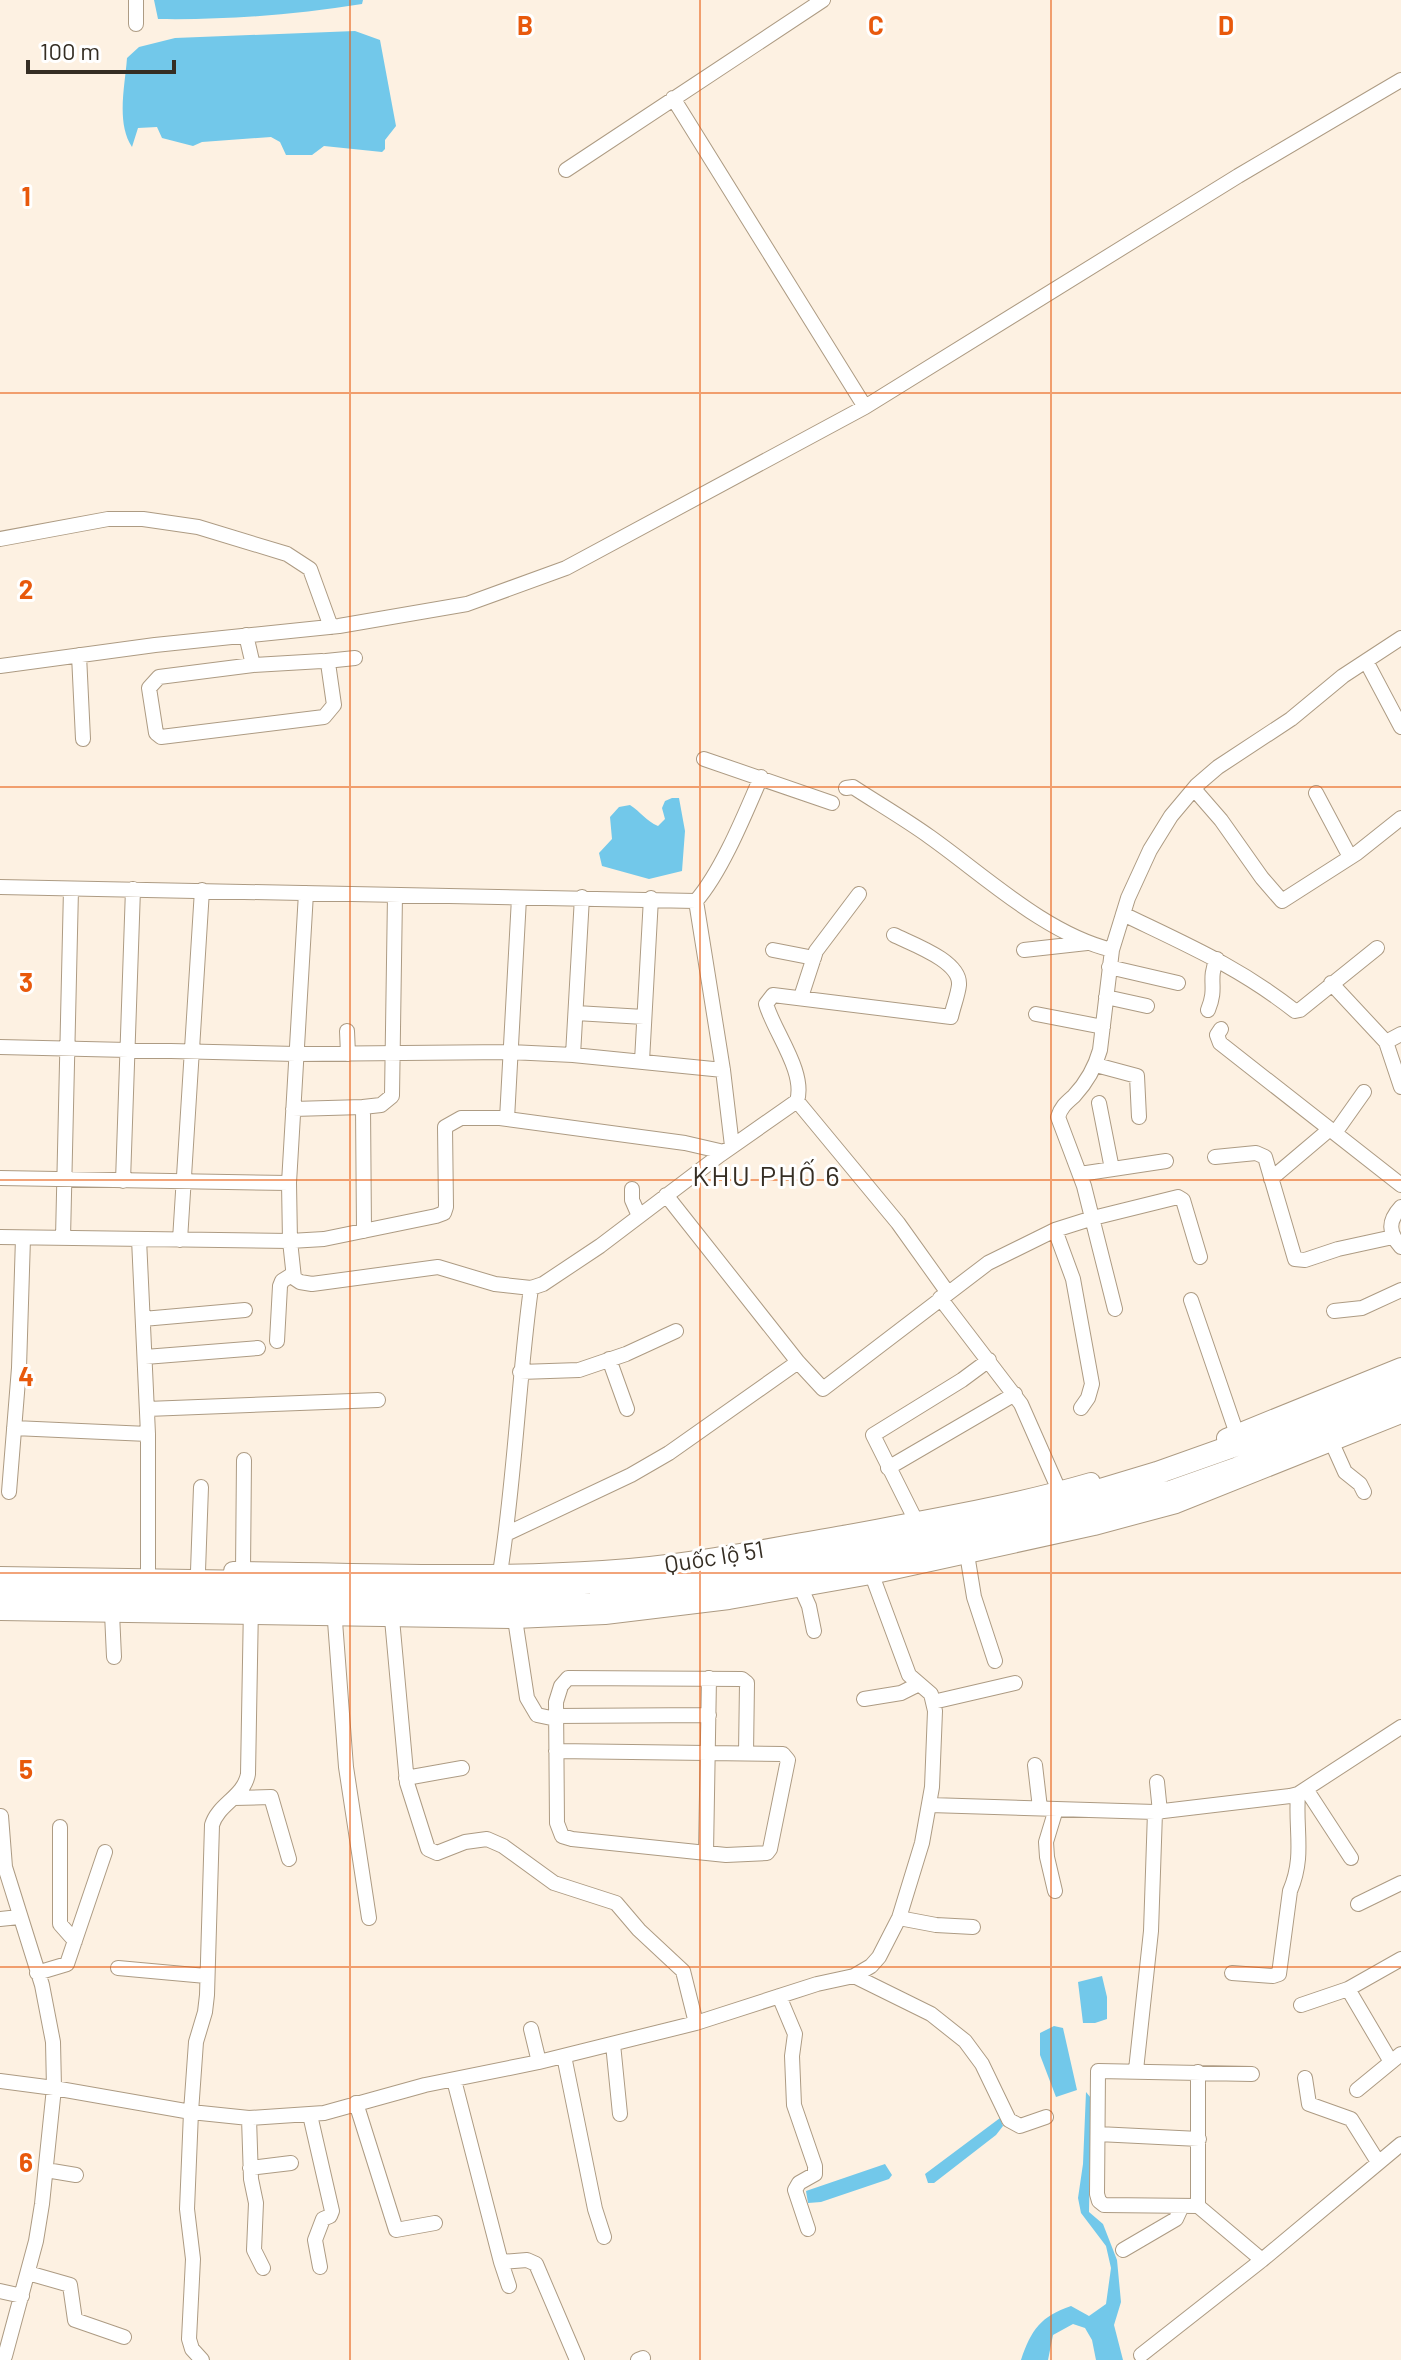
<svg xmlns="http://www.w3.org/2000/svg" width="1401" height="2360" font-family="Barlow,sans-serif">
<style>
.water{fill:#72c8ea}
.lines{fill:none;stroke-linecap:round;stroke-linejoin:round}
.minor-casing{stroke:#ad9b83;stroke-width:16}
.major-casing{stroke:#ad9b83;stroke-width:20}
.highway-casing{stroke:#ad9b83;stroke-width:24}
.minor{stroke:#fff;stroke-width:14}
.major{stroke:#fff;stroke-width:18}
.highway{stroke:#fff;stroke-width:22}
.grid{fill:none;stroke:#e8590c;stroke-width:2;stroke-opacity:0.55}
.labels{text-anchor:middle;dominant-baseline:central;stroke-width:6;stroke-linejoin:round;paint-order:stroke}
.street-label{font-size:24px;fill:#352e24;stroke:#fff}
.quarter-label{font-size:28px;letter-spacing:2px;fill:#352e24;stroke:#fff}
.grid-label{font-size:26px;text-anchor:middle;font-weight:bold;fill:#e8590c;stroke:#fff;stroke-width:6;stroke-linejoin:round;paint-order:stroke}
</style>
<rect width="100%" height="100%" fill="#fdf1e2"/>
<path class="water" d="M 154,0 L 363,0 L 362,4 C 294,15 227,20 158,19 Z
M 355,31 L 380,40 L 396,126 L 385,140 L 385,149 L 382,152 L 324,146 L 312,155 L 286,155 L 280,142 L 271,137 L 202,142 L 193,146 L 162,138 L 157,127 L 138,128 L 132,147 C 116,123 125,86 127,58 L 139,47 L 175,38 Z
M 672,798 L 679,798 L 685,831 L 682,871 L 649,879 L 602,866 L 599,853 L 612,839 L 610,817 L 619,807 L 630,805 C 641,812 646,821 658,826 L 665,819 L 662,808 L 665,801 Z
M 1102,1976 L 1107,1997 L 1107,2019 L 1095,2023 L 1083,2023 L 1078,1982 Z
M 1054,2026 L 1063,2028 L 1077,2090 L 1056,2097 L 1040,2055 L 1040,2033 Z
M 1086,2092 L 1091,2098 L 1089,2212 L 1103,2224 L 1117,2260 L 1121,2302 L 1114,2325 L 1123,2360 L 1096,2360 L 1092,2340 L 1085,2328 L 1073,2324 L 1053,2335 L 1048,2360 L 1021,2360 C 1031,2330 1041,2316 1071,2306 L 1089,2316 L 1106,2304 L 1111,2268 L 1106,2246 L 1081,2213 L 1078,2198 L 1083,2164 Z
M 1000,2118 L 1003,2126 L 996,2135 L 934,2183 L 928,2183 L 925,2174 Z
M 885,2164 L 892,2175 L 889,2179 L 821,2202 L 808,2203 L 806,2191 Z"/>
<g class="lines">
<defs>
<path id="minor" d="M 136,0 L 136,24
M 673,98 L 865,407
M 566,170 L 823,0
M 0,539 L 108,519 L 143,519 L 198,527 L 287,554 L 310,569 L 331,627
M 246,635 L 253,665
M 79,655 L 83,739
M 322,661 L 328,663 L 334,705 L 324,717 L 161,737 L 156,733 L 149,688 L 159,677 L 253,665 Z
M 326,661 L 355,658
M 1366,661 L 1401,727
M 0,666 L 155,645 L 339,626 L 467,604 L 566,568 L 865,407 L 1238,176 L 1401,80
M 704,759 L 832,803
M 846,788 L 853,787 C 879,804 905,819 930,837 C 985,876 1046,934 1112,950
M 1194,789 L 1221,820 L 1262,878 L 1282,901 L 1357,853 L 1401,818
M 1316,793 L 1350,857
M 0,887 L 696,901
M 306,893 L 289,1183 L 290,1241 L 294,1278 L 300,1282 L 312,1284 L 438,1267 L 495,1284 L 531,1288 L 543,1284 L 600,1246 L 720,1155 L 797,1101 C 806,1072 774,1032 766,1004 L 773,995 L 951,1017 C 953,1007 958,995 959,985 C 961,961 912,944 894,935
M 1123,914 C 1187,945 1239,967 1295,1011 L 1300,1010 L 1377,948
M 773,950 L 814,958
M 1024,950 L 1087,943
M 1109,967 L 1178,983
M 1331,983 L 1386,1042 L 1401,1087
M 801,997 L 816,951 L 859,894
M 1106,997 L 1147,1006
M 1208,1010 C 1218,986 1207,981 1217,959
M 576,1013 L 644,1017
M 1036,1014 L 1103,1027
M 1221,1029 L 1217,1035 L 1220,1043 L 1401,1185
M 347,1031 L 348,1054
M 1386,1042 L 1401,1034
M 0,1047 L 296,1054 L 510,1052 L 573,1055 L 723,1070
M 573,1055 L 582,897
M 642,1061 L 651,898
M 1096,1065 L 1137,1076 L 1139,1117
M 797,1101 L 898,1223 L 948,1293
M 1099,1103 L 1112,1169
M 293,1109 L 363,1107
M 507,1119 L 519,898
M 1335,1133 L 1364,1092
M 732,1146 L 723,1070 L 696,901 C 722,871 745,814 761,777
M 1215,1157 L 1256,1153 L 1265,1157 L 1295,1259 L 1305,1260 L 1338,1249 L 1393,1237
M 1080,1174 L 1166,1161
M 0,1178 L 289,1183
M 1271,1179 L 1330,1129
M 123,1181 L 133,889
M 632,1189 L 632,1200 L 639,1216
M 666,1195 L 798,1362 L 823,1389 L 988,1263 L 1055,1230 L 1093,1218 L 1178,1197 L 1183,1200 L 1200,1257
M 1401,1207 C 1388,1221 1388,1232 1401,1247
M 1055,1230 L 1073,1279 L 1092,1384 L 1088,1398 L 1081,1408
M 364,1231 L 363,1107 L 381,1105 L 392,1096 L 395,895
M 0,1237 L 290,1241 L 324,1239 L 436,1216 L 444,1213 L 446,1207 L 445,1127 L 461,1118 L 500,1118 L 685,1143 L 724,1152
M 63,1238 L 71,889
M 139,1239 L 148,1434 L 148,1579
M 180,1240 L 202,890
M 940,1298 L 1021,1404 L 1062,1497
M 1191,1300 L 1239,1440
M 1115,1309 L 1084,1186 L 1058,1117 C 1061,1107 1066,1103 1074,1096 C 1087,1082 1095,1068 1100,1050 L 1112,950 L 1128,898 L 1150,850 L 1171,816 L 1197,785 L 1218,767 L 1291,719 L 1343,676 L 1401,638
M 1334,1311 L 1362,1308 L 1401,1290
M 143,1319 L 245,1310
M 277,1341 L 280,1286 L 282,1281 L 293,1274
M 145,1357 L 258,1348
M 609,1359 L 627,1409
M 520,1372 L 579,1370 L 626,1354 L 676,1331
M 147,1409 L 378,1400
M 14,1428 L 148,1434
M 1332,1443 L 1345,1472 L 1360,1484 L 1364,1492
M 888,1468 L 1015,1394
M 9,1492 L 19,1368 L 23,1238
M 916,1521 L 873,1435 L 962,1380 L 989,1360
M 506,1534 L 631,1475 L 669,1453 L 798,1362
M 967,1554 L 974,1597 L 995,1661
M 198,1571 L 201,1487
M 243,1571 L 244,1460
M 500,1573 C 515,1479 518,1383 531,1288
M 801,1588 L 809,1606 L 814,1631
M 334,1608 L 346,1767 L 369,1918
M 391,1608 L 407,1783 L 428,1849 L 437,1853 L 465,1842 L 487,1839 L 503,1846 L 554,1883 L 616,1903 L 639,1930 L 683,1971 L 696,2023
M 112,1613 L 114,1657
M 515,1619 L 527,1698 L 537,1715 L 556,1719
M 864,1699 L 901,1693 L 919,1684
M 933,1702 L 1015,1683
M 556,1716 L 709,1715
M 556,1751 L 783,1754 L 788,1760 L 770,1849 L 767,1853 L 726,1855 L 572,1839 L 562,1836 L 557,1823 L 556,1702 L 561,1686 L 568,1678 L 742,1679 L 747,1683 L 746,1753
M 1035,1765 L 1040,1808
M 406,1778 L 462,1768
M 1157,1782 L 1160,1812
M 1306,1789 L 1351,1858
M 234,1798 L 271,1797 L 289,1859
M 930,1805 L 1155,1812 L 1290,1796 L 1298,1794 L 1401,1727
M 1,1816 L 5,1867 L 42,1985 L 53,2042 L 54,2088 L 42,2204 L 36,2241 L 5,2356
M 60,1827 L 60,1924 L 75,1941
M 706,1853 L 709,1678
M 1055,1891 L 1047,1857 L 1046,1842 L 1056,1809
M 1358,1904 L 1401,1883
M 899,1918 L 936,1925 L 973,1927
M 0,1919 L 19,1917
M 118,1968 L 206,1976
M 37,1973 L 67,1964 L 105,1852
M 1232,1973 L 1273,1976 L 1279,1974 L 1290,1891 C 1305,1856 1295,1830 1298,1794
M 854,1976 L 931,2014 L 965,2041 L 982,2064 L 1009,2120 L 1020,2126 L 1046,2117
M 1348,1989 L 1391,2062
M 779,1996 L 795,2034 L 792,2056 L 794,2105 L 815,2166 L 815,2174 L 799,2183 L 795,2190 L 808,2229
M 1301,2005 L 1348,1989 L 1401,1959
M 531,2029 L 539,2062
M 613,2044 L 620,2114
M 564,2056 L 595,2209 L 604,2237
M 1136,2070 L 1151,1931 L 1155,1812
M 1198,2072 L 1198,2206
M 1252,2074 L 1098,2071 L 1097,2194 L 1099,2201 L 1104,2205 L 1198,2206 L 1262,2260
M 1305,2078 L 1309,2104 L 1351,2119 L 1378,2162
M 454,2080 L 501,2262 L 527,2260 L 536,2264 L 577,2360
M 0,2081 L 54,2088 L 191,2112 L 196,2042 L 205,2012 L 207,1995 L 212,1825 C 218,1804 244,1797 248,1774 L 251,1605
M 1357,2090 L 1401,2054
M 356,2103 L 396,2230 L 435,2223
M 310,2115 L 332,2211 L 330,2216 L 323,2219 L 315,2240 L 320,2267
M 249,2118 L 251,2179 L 256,2203 L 254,2250 L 263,2268
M 1098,2134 L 1199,2139
M 250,2168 L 291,2163
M 46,2170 L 76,2175
M 1123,2250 L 1176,2219 L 1182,2206
M 501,2262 L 509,2286
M 28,2273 L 70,2285 L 75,2320 L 124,2337
M 0,2291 L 22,2296
M 1141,2355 L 1262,2260 L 1401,2144
M 202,2360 L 192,2349 L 189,2339 L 193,2259 L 187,2209 L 191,2112 L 249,2118 L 324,2113 L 425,2085 L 539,2062 L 696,2023 L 817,1984 L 854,1976 L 871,1966 L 879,1957 L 899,1918 L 922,1843 L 932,1787 L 935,1711 L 931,1694 L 909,1675 L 869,1567
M 638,2360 L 643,2358"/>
<path id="major" d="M 1226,1438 L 1401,1367
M 233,1571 C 356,1572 480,1578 603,1570 C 686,1565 767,1548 848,1534 C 929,1519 1012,1505 1091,1482
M 0,1611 L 515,1619 L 605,1615 L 729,1600 L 871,1575 L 1094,1526 L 1176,1504 L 1401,1414"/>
<path id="highway" d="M 0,1578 L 498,1586 L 636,1580 L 727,1569 L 866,1544 L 1064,1501 L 1157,1473 L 1298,1423 L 1401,1380
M 0,1596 L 515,1605 L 591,1604 L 683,1595 L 1034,1528 L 1170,1492 L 1238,1468 L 1401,1401"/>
</defs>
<use href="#minor" class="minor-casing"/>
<use href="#major" class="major-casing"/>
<use href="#highway" class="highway-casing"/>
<use href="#minor" class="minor"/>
<use href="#major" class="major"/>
<use href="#highway" class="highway"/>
</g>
<path class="grid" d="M 350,0 L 350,2360M 700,0 L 700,2360M 1051,0 L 1051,2360M 0,393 L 1401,393M 0,787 L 1401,787M 0,1180 L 1401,1180M 0,1573 L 1401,1573M 0,1967 L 1401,1967"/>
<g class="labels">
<g class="street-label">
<text transform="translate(714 1556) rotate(-9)">Quốc lộ 51</text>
</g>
<g class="quarter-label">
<text x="767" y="1175">KHU PHỐ 6</text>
</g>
</g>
<g class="grid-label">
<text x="525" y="35">B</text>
<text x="876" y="35">C</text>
<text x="1226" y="35">D</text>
<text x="26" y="206">1</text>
<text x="26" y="599">2</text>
<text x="26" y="992">3</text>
<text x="26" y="1386">4</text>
<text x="26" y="1779">5</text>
<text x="26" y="2172">6</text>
</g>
<path d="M28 60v12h146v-12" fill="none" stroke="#352e24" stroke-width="4"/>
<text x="40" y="60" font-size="24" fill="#352e24" stroke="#ffffff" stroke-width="6" paint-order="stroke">100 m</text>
</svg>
